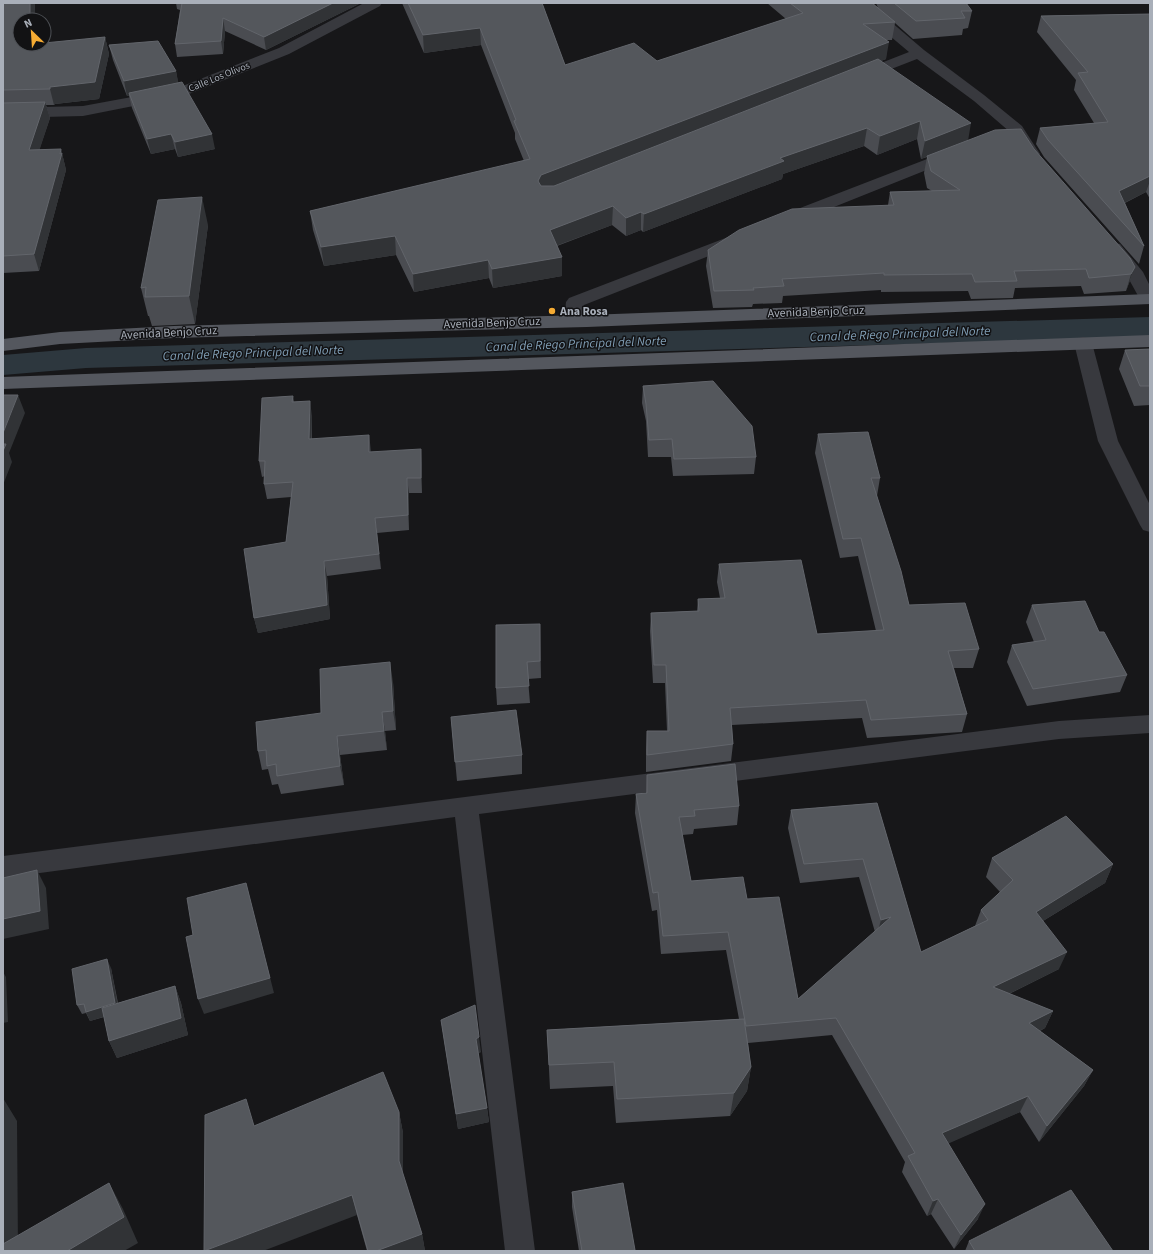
<svg xmlns="http://www.w3.org/2000/svg" width="1153" height="1254" font-family="'Source Sans 3',sans-serif">
<style>
.lines{fill:none;stroke-linecap:round;stroke-linejoin:round}
.canal{fill:#2d373e;fill-rule:evenodd}
.minor{fill:#38393e;fill-rule:evenodd}
.major{fill:#54575e;fill-rule:evenodd}
.wall{fill:#4a4c51}
.shaded-wall{fill:#313336}
.building{fill:#54575c;stroke:#62656b}
.poi-dot{fill:#f5ab33;stroke:#121214;stroke-width:1.5}
.labels{text-anchor:middle;dominant-baseline:central;stroke-width:3;stroke-linejoin:round;paint-order:stroke}
.far-street-label{font-size:10px;fill:#a9afb9;stroke:#121214}
.poi-label{font-size:12px;font-weight:bold;fill:#a9afb9;stroke:#121214;text-anchor:start}
.street-label{font-size:12px;fill:#a9afb9;stroke:#121214}
.water-label{font-size:13px;font-style:italic;fill:#809eb5;stroke:#121214}
</style>
<rect width="100%" height="100%" fill="#171719"/>
<g class="lines">
<path class="canal" d="M 1150,317 L 1150,337 L 86,368 L 3,375 L 3,355 L 86,348 Z"/>
<path class="minor" d="M 364,3 L 382,3 L 380,6 L 289,54 L 184,96 L 83,116 L 3,118 L 3,108 L 83,106 L 175,89 L 279,48 Z
M 860,3 L 874,3 L 877,10 L 924,50 L 984,95 L 1022,126 L 1040,154 L 1038,157 L 1032,159 L 1026,157 L 1010,132 L 974,101 L 917,59 L 863,80 L 858,82 L 853,80 L 850,77 L 853,74 L 909,52 L 865,15 Z
M 953,149 L 959,151 L 961,154 L 959,157 L 794,223 L 788,224 L 782,223 L 780,219 L 782,215 Z
M 736,234 L 742,235 L 745,239 L 742,243 L 584,305 L 582,321 L 579,325 L 573,327 L 567,325 L 564,321 L 566,302 L 569,298 Z
M 1114,243 L 1120,244 L 1143,272 L 1150,286 L 1150,304 L 1142,303 L 1126,274 L 1105,248 L 1108,244 Z
M 1083,337 L 1090,339 L 1092,343 L 1118,441 L 1150,505 L 1150,532 L 1143,530 L 1140,525 L 1098,441 L 1074,343 L 1076,339 Z
M 1150,715 L 1150,733 L 1059,739 L 479,814 L 535,1251 L 505,1251 L 455,817 L 3,878 L 3,856 L 1059,721 Z"/>
<path class="major" d="M 1150,294 L 1150,304 L 587,327 L 174,338 L 60,344 L 3,351 L 3,339 L 60,332 L 174,326 L 587,315 Z
M 1150,335 L 1150,347 L 3,389 L 3,377 Z"/>
</g>
<path class="wall" d="M 3,3 L 35,4 L 34,20 L 20,20 L 20,44 L 44,44 L 105,37 L 109,54 L 99,99 L 55,104 L 54,105 L 46,105 L 50,118 L 39,150 L 61,149 L 66,170 L 39,271 L 3,273 Z
M 176,3 L 361,3 L 266,50 L 225,31 L 223,54 L 177,57 L 175,44 L 180,10 L 177,9 Z
M 402,3 L 542,3 L 565,65 L 657,61 L 786,19 L 767,3 L 872,3 L 878,8 L 876,3 L 966,3 L 972,11 L 968,28 L 963,29 L 962,35 L 913,39 L 895,23 L 892,40 L 887,40 L 886,59 L 881,61 L 968,140 L 1034,149 L 1135,267 L 1126,291 L 1084,294 L 1081,286 L 1015,288 L 1013,298 L 971,299 L 968,291 L 881,292 L 881,290 L 783,296 L 782,303 L 753,304 L 752,307 L 713,308 L 706,266 L 708,250 L 888,205 L 890,192 L 932,191 L 927,188 L 924,173 L 927,157 L 921,159 L 917,139 L 877,155 L 864,146 L 783,174 L 782,179 L 643,232 L 641,230 L 626,236 L 612,225 L 557,246 L 562,257 L 562,276 L 493,288 L 489,278 L 414,292 L 396,255 L 324,266 L 313,230 L 310,211 L 524,161 L 515,139 L 515,133 L 481,45 L 424,53 Z
M 1150,14 L 1150,199 L 1146,192 L 1125,203 L 1144,246 L 1139,264 L 1044,157 L 1036,144 L 1040,128 L 1094,123 L 1074,90 L 1076,80 L 1037,32 L 1041,16 Z
M 109,45 L 176,71 L 178,83 L 215,149 L 178,157 L 175,149 L 151,154 L 132,108 L 129,96 L 127,96 L 113,60 Z
M 208,225 L 195,324 L 152,326 L 149,316 L 148,316 L 141,288 Z
M 1150,349 L 1150,405 L 1134,406 L 1119,369 L 1125,350 Z
M 643,386 L 756,457 L 754,474 L 673,476 L 671,457 L 648,457 L 646,421 L 642,403 Z
M 293,396 L 294,402 L 312,416 L 312,439 L 371,452 L 422,464 L 422,493 L 409,493 L 409,530 L 377,533 L 381,569 L 327,576 L 330,619 L 258,633 L 254,618 L 286,542 L 291,497 L 267,499 L 264,484 L 265,476 L 262,477 L 259,461 Z
M 818,434 L 880,478 L 877,496 L 909,605 L 979,649 L 973,668 L 954,668 L 967,714 L 962,732 L 867,738 L 862,718 L 732,725 L 733,744 L 731,761 L 646,772 L 646,749 L 647,731 L 667,731 L 665,683 L 653,683 L 650,631 L 651,613 L 697,611 L 698,599 L 720,598 L 717,582 L 719,564 L 817,634 L 876,631 L 858,556 L 840,558 L 815,453 Z
M 1032,605 L 1099,632 L 1127,675 L 1120,692 L 1027,706 L 1007,662 L 1012,645 L 1034,642 L 1026,622 Z
M 540,624 L 541,678 L 528,679 L 530,703 L 497,705 L 496,688 Z
M 393,682 L 396,730 L 385,731 L 387,750 L 340,755 L 344,785 L 281,794 L 278,784 L 272,785 L 268,769 L 262,770 L 258,751 L 321,713 Z
M 451,717 L 522,755 L 522,774 L 457,781 Z
M 647,775 L 739,806 L 737,825 L 694,829 L 693,834 L 682,835 L 691,881 L 747,899 L 798,999 L 875,932 L 859,877 L 800,883 L 788,828 L 791,810 L 877,803 L 921,952 L 975,926 L 981,910 L 1000,892 L 986,877 L 992,858 L 1113,864 L 1105,883 L 1043,921 L 1059,969 L 1009,994 L 1053,1011 L 1045,1028 L 1040,1031 L 1093,1070 L 1084,1086 L 1039,1142 L 1020,1112 L 948,1143 L 978,1219 L 954,1249 L 931,1214 L 927,1216 L 902,1172 L 905,1162 L 832,1035 L 748,1043 L 751,1067 L 747,1091 L 730,1116 L 616,1123 L 613,1086 L 550,1089 L 547,1030 L 739,1019 L 726,950 L 661,954 L 657,910 L 652,911 L 635,813 L 636,794 L 646,793 Z
M 111,968 L 118,1003 L 175,986 L 181,1003 L 188,1035 L 117,1058 L 109,1041 L 104,1017 L 90,1021 L 86,1013 L 82,1014 L 77,1005 Z
M 441,1020 L 481,1052 L 478,1053 L 487,1108 L 489,1122 L 458,1129 Z
M 399,1112 L 403,1133 L 403,1175 L 422,1234 L 425,1251 L 367,1251 L 357,1215 L 255,1125 Z
M 623,1183 L 635,1251 L 579,1251 L 572,1207 L 572,1192 Z
M 969,1241 L 1113,1251 L 965,1251 Z"/>
<path class="shaded-wall" d="M 30,3 L 43,3 L 35,4 L 34,20 L 30,20 Z
M 333,3 L 361,3 L 266,50 L 264,37 Z
M 223,18 L 225,31 L 223,54 L 221,41 Z
M 480,28 L 481,45 L 424,53 L 423,35 Z
M 105,37 L 109,54 L 99,99 L 55,104 L 54,105 L 50,89 L 50,87 Z
M 889,42 L 886,59 L 541,194 L 538,181 L 541,175 Z
M 176,71 L 179,86 L 129,93 L 129,96 L 127,96 L 124,81 Z
M 45,102 L 50,118 L 34,167 L 29,150 Z
M 920,121 L 917,139 L 877,155 L 880,136 Z
M 971,123 L 968,141 L 921,159 L 925,141 Z
M 867,128 L 864,146 L 783,174 L 782,179 L 643,232 L 644,214 L 780,158 Z
M 171,134 L 175,149 L 151,154 L 147,139 Z
M 212,134 L 215,149 L 178,157 L 175,142 Z
M 61,149 L 66,170 L 39,271 L 34,254 Z
M 1150,176 L 1150,181 L 1146,192 L 1114,208 L 1119,191 Z
M 202,197 L 208,225 L 195,324 L 189,296 Z
M 613,206 L 612,225 L 550,248 L 550,230 Z
M 641,212 L 641,230 L 626,236 L 626,218 Z
M 395,236 L 396,255 L 324,266 L 321,247 Z
M 562,257 L 562,276 L 493,288 L 492,269 Z
M 488,260 L 489,278 L 414,292 L 413,274 Z
M 1135,267 L 1126,291 L 1131,274 Z
M 18,395 L 25,413 L 9,453 L 12,462 L 3,485 L 3,433 Z
M 310,401 L 312,416 L 311,454 L 309,439 Z
M 369,435 L 371,450 L 371,467 L 369,452 Z
M 421,449 L 422,464 L 422,493 L 421,478 Z
M 407,478 L 409,493 L 409,530 L 408,515 Z
M 375,518 L 377,533 L 381,569 L 379,554 Z
M 324,561 L 327,576 L 330,619 L 258,633 L 254,618 Z
M 390,662 L 393,682 L 396,730 L 393,711 Z
M 382,712 L 385,731 L 387,750 L 384,731 Z
M 337,736 L 340,755 L 344,785 L 340,766 Z
M 1113,864 L 1105,883 L 1028,930 L 1036,912 Z
M 37,870 L 46,888 L 49,929 L 3,939 L 3,919 Z
M 246,883 L 274,993 L 204,1014 L 198,999 Z
M 891,917 L 876,938 L 881,920 Z
M 1067,952 L 1059,969 L 986,1005 L 993,987 Z
M 107,959 L 111,968 L 119,1012 L 90,1021 L 86,1012 Z
M 3,972 L 6,977 L 8,1022 L 3,1023 Z
M 175,986 L 181,1003 L 188,1035 L 117,1058 L 109,1041 Z
M 1053,1011 L 1045,1028 L 1021,1040 L 1029,1023 Z
M 479,1037 L 481,1052 L 477,1054 L 476,1039 Z
M 751,1067 L 747,1091 L 730,1116 L 734,1093 Z
M 1093,1070 L 1084,1086 L 1039,1142 L 1047,1126 Z
M 1028,1096 L 1020,1112 L 936,1149 L 942,1133 Z
M 3,1098 L 17,1121 L 18,1251 L 3,1249 Z
M 487,1108 L 489,1122 L 458,1129 L 456,1114 Z
M 399,1112 L 403,1133 L 403,1182 L 399,1161 Z
M 109,1183 L 123,1209 L 138,1243 L 124,1251 L 67,1251 Z
M 352,1195 L 357,1215 L 263,1251 L 204,1251 Z
M 938,1199 L 931,1214 L 927,1216 L 933,1201 Z
M 985,1204 L 978,1219 L 954,1249 L 961,1235 Z
M 422,1234 L 425,1251 L 376,1251 Z"/>
<path class="building" d="M 3,3 L 30,3 L 30,20 L 20,20 L 20,44 L 44,44 L 44,43 L 105,37 L 95,82 L 50,87 L 50,89 L 3,90 Z
M 182,3 L 333,3 L 264,37 L 223,18 L 221,41 L 175,44 Z
M 408,3 L 542,3 L 565,65 L 634,43 L 657,61 L 803,13 L 790,3 L 872,3 L 895,22 L 863,24 L 889,42 L 541,175 L 538,181 L 541,186 L 554,186 L 878,59 L 971,123 L 925,141 L 920,121 L 880,136 L 867,128 L 780,158 L 784,161 L 644,214 L 641,212 L 626,218 L 613,206 L 550,230 L 562,257 L 492,269 L 488,260 L 413,274 L 395,236 L 321,247 L 310,211 L 530,159 L 514,121 L 516,120 L 480,28 L 423,35 Z
M 894,3 L 966,3 L 972,11 L 961,11 L 965,18 L 916,21 Z
M 1150,14 L 1150,176 L 1119,191 L 1144,246 L 1048,140 L 1040,128 L 1108,122 L 1078,73 L 1088,72 L 1041,16 Z
M 158,41 L 176,71 L 124,81 L 109,45 Z
M 182,82 L 212,134 L 175,142 L 171,134 L 147,139 L 129,93 Z
M 45,102 L 29,150 L 61,149 L 60,154 L 62,153 L 34,254 L 3,256 L 3,103 Z
M 1021,129 L 1034,149 L 1130,258 L 1135,267 L 1131,274 L 1089,278 L 1086,269 L 1014,271 L 1017,281 L 975,282 L 972,274 L 884,275 L 884,273 L 782,279 L 784,286 L 753,288 L 754,290 L 714,291 L 708,250 L 739,230 L 792,209 L 894,205 L 890,192 L 960,190 L 931,171 L 927,156 L 995,130 Z
M 202,197 L 189,296 L 145,297 L 146,287 L 141,288 L 158,200 Z
M 1150,349 L 1150,386 L 1140,386 L 1125,350 Z
M 713,381 L 752,426 L 756,457 L 674,459 L 672,439 L 649,440 L 646,404 L 643,386 Z
M 3,395 L 18,395 L 3,433 Z
M 293,396 L 292,402 L 310,401 L 309,439 L 369,435 L 369,452 L 421,449 L 421,478 L 407,478 L 408,515 L 375,518 L 379,554 L 324,561 L 327,605 L 254,618 L 244,549 L 286,542 L 293,482 L 264,484 L 265,461 L 259,461 L 262,398 Z
M 868,432 L 880,478 L 871,478 L 901,571 L 909,605 L 965,603 L 979,649 L 948,651 L 967,714 L 871,720 L 866,700 L 730,708 L 733,744 L 647,755 L 647,731 L 669,731 L 666,665 L 654,665 L 651,613 L 699,611 L 698,599 L 725,598 L 719,564 L 801,560 L 817,634 L 884,630 L 861,538 L 843,539 L 818,434 Z
M 3,444 L 6,444 L 3,451 Z
M 1085,601 L 1099,632 L 1104,632 L 1127,675 L 1033,689 L 1012,645 L 1046,640 L 1032,605 Z
M 540,624 L 540,661 L 527,662 L 529,686 L 496,688 L 496,625 Z
M 390,662 L 393,711 L 382,712 L 384,731 L 337,736 L 340,766 L 277,776 L 276,764 L 267,766 L 266,750 L 258,751 L 256,722 L 321,713 L 320,669 Z
M 516,710 L 522,755 L 455,762 L 451,717 Z
M 735,764 L 739,806 L 694,810 L 695,816 L 679,817 L 691,881 L 743,877 L 747,899 L 779,897 L 798,999 L 891,917 L 881,920 L 863,859 L 804,864 L 791,810 L 877,803 L 921,952 L 988,920 L 981,910 L 1013,880 L 992,858 L 1066,816 L 1113,864 L 1036,912 L 1067,952 L 993,987 L 1053,1011 L 1029,1023 L 1093,1070 L 1047,1126 L 1028,1096 L 942,1133 L 985,1204 L 961,1235 L 938,1199 L 933,1201 L 908,1156 L 915,1153 L 836,1018 L 746,1026 L 728,932 L 663,936 L 658,892 L 653,893 L 636,794 L 647,793 L 647,775 Z
M 37,870 L 40,911 L 3,919 L 3,878 Z
M 246,883 L 270,978 L 198,999 L 186,937 L 193,935 L 187,898 Z
M 107,959 L 115,1003 L 86,1012 L 84,1004 L 77,1005 L 72,969 Z
M 175,986 L 181,1018 L 109,1041 L 102,1008 Z
M 475,1005 L 479,1037 L 476,1039 L 487,1108 L 456,1114 L 441,1020 Z
M 744,1019 L 751,1067 L 734,1093 L 617,1099 L 614,1062 L 549,1065 L 547,1030 Z
M 383,1072 L 399,1112 L 399,1161 L 422,1234 L 376,1251 L 368,1251 L 352,1195 L 204,1251 L 205,1115 L 246,1099 L 254,1126 Z
M 109,1183 L 124,1217 L 67,1251 L 3,1251 L 3,1244 Z
M 623,1183 L 635,1250 L 630,1251 L 582,1251 L 572,1192 Z
M 1071,1190 L 1113,1251 L 975,1251 L 969,1241 Z"/>
<circle class="poi-dot" cx="552" cy="311" r="4"/>
<g class="labels">
<g class="far-street-label">
<text transform="translate(219 77) rotate(-22)">Calle Los Olivos</text>
</g>
<g class="poi-label">
<text x="560" y="311">Ana Rosa</text>
</g>
<g class="street-label">
<text transform="translate(816 312) rotate(-2)">Avenida Benjo Cruz</text>
<text transform="translate(492 323) rotate(-2)">Avenida Benjo Cruz</text>
<text transform="translate(169 333) rotate(-3)">Avenida Benjo Cruz</text>
</g>
<g class="water-label">
<text transform="translate(900 334) rotate(-2)">Canal de Riego Principal del Norte</text>
<text transform="translate(576 344) rotate(-2)">Canal de Riego Principal del Norte</text>
<text transform="translate(253 353) rotate(-2)">Canal de Riego Principal del Norte</text>
</g>
</g>
<rect width="1153" height="1254" fill="none" stroke="#a9afb9" stroke-width="8"/>
<g transform="translate(32 32) rotate(335)"><circle r="19" fill="#121214" stroke="#4e5156"/>
<path d="M0-3L7 15L0 10L-7 15Z" fill="#f5ab33"/>
<text y="-6" font-size="11" font-weight="bold" text-anchor="middle" fill="#a9afb9">N</text>
</g>
</svg>
